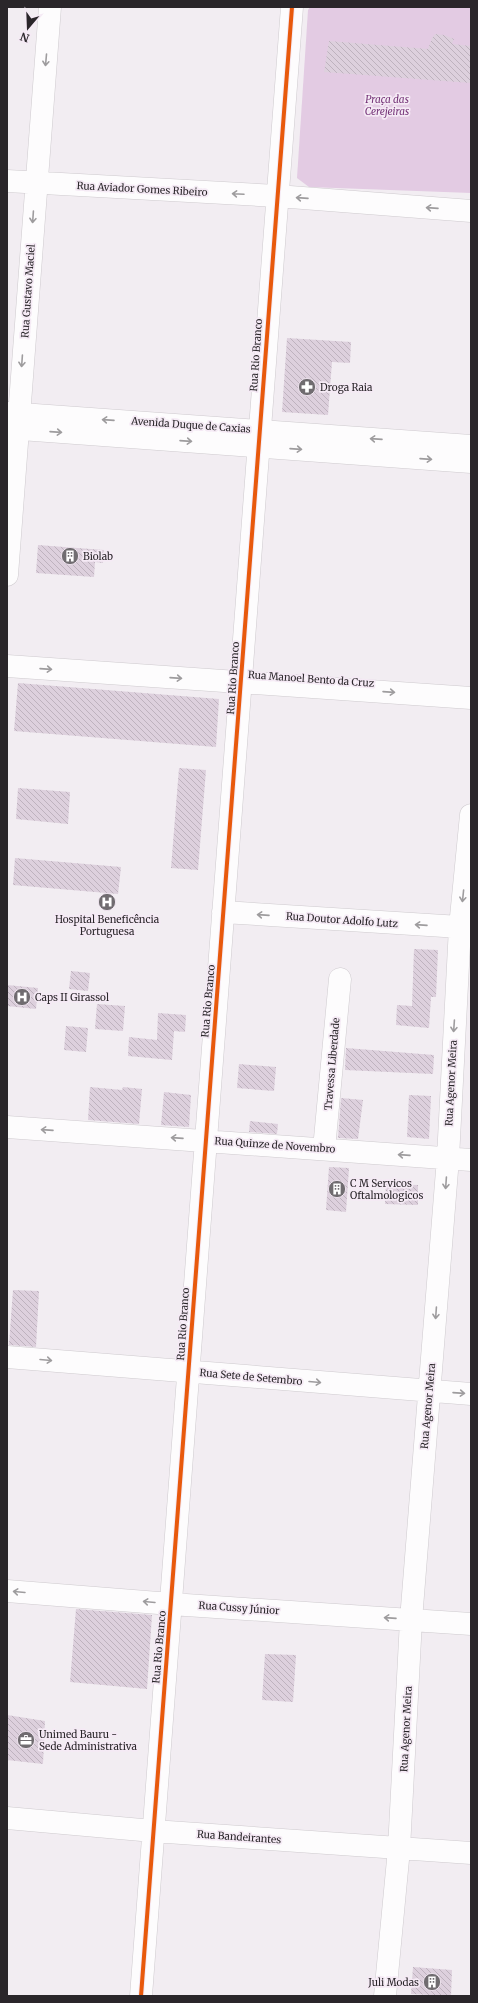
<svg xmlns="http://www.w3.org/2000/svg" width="478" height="2003" font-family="Merriweather,serif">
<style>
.park{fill:#e3cbe3}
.building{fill:url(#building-back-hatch)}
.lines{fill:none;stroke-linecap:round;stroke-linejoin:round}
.minor-casing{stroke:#cecace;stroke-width:23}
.major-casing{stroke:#cecace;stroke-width:23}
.minor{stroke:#fdfcfd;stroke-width:22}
.major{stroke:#fdfcfd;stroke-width:22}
.cycleway-casing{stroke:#f5eaf5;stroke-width:6}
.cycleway{stroke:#e8590c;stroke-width:4}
.oneway{stroke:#9e9c9e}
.labels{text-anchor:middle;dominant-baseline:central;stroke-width:3.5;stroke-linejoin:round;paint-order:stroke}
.park-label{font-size:10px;font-style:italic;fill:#743377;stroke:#f5eaf5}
.street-label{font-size:10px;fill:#2a262a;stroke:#f5eaf5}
.poi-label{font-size:10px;fill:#2a262a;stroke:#f5eaf5;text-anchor:start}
</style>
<defs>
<pattern id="building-back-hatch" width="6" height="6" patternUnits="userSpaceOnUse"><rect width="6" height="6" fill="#ddd0dd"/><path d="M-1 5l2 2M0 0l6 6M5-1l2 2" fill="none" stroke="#beb2be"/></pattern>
</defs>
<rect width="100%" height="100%" fill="#f2edf2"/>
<path class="park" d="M 310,7 L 471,7 L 471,193 L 309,187 L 297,178 L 308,10 Z"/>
<path class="building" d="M 435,34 L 444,35 L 454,39 L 452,44 L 471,46 L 471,83 L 324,72 L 329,41 L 428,49 L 432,38 Z
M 287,338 L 351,342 L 350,363 L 332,362 L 328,415 L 282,412 Z
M 38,545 L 104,550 L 103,563 L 95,562 L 94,577 L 36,573 Z
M 18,683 L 219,699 L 216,747 L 14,731 Z
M 179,768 L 206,770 L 198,870 L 171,868 Z
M 18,788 L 70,792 L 68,824 L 16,819 Z
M 15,858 L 121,867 L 118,894 L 13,885 Z
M 414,949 L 438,950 L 436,997 L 431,997 L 429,1028 L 396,1025 L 397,1005 L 412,1006 Z
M 71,971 L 90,973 L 88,991 L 69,989 Z
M 7,985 L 38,988 L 36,1009 L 7,1006 Z
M 97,1004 L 125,1006 L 123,1031 L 95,1029 Z
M 158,1013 L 186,1015 L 185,1032 L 174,1031 L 172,1060 L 128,1056 L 129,1037 L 157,1040 Z
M 66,1026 L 88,1028 L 86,1052 L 64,1050 Z
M 346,1048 L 434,1055 L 433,1074 L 345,1070 Z
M 239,1064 L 276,1067 L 274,1091 L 237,1088 Z
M 90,1087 L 122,1090 L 123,1087 L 142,1089 L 139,1124 L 88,1120 Z
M 164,1092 L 191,1095 L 189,1127 L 161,1125 Z
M 409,1095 L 431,1096 L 429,1139 L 407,1137 Z
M 341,1098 L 363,1100 L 358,1139 L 338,1138 Z
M 250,1121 L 278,1124 L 277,1134 L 249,1132 Z
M 329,1167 L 349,1168 L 346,1212 L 326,1210 Z
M 386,1184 L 418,1185 L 418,1205 L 385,1204 Z
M 13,1290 L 39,1291 L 36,1347 L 9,1345 Z
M 76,1609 L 152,1615 L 147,1689 L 70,1682 Z
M 265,1654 L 296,1655 L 293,1702 L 262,1700 Z
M 7,1715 L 45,1721 L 43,1764 L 7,1760 Z
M 413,1967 L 452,1970 L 451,1996 L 411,1994 Z"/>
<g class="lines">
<defs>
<path id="minor" d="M 7,181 L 277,196 L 471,211
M 7,575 L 50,7
M 7,666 L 471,698
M 223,912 L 460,927
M 7,1127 L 471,1160
M 324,1149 L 340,979
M 7,1357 L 471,1394
M 7,1591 L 171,1604 L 471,1624
M 7,1818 L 153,1831 L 471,1853
M 141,1996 L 292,7
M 385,1996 L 399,1849 L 411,1620 L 448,1158 L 460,927 L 471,815"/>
<path id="major" d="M 7,413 L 471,446
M 7,428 L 471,462"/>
</defs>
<use href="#minor" class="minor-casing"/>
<use href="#major" class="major-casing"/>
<use href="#minor" class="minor"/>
<use href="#major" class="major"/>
<defs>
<path id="cycleway" d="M 141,1996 L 292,7"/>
</defs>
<use href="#cycleway" class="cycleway-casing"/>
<use href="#cycleway" class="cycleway"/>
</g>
<defs><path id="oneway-shaft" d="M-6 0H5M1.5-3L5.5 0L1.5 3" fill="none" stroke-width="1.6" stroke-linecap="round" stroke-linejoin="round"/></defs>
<g class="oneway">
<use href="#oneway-shaft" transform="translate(46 60) rotate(95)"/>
<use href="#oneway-shaft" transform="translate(238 194) rotate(-177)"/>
<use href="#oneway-shaft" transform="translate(302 198) rotate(-176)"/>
<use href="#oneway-shaft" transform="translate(432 208) rotate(-176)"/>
<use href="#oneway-shaft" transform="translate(33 217) rotate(94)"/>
<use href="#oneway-shaft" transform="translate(22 361) rotate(94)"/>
<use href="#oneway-shaft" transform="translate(108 420) rotate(-176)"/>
<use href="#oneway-shaft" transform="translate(56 432) rotate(4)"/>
<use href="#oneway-shaft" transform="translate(376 439) rotate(-176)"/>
<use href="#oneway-shaft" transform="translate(186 441) rotate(4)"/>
<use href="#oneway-shaft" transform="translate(296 449) rotate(4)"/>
<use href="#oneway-shaft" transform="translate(426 459) rotate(4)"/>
<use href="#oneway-shaft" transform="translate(46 669) rotate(4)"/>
<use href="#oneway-shaft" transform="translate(176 678) rotate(4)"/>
<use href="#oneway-shaft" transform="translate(389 692) rotate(4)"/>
<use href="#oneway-shaft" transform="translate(463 896) rotate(96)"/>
<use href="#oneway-shaft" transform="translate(263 915) rotate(-176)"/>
<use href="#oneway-shaft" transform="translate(421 925) rotate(-176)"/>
<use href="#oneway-shaft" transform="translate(454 1026) rotate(94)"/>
<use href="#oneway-shaft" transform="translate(47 1130) rotate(-176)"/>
<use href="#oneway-shaft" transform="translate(177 1138) rotate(-176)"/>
<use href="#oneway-shaft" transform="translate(404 1155) rotate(-176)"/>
<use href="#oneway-shaft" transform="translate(446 1183) rotate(94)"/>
<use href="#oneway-shaft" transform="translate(436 1313) rotate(94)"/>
<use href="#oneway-shaft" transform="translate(46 1360) rotate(5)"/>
<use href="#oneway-shaft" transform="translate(315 1382) rotate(5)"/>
<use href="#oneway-shaft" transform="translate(459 1393) rotate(4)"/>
<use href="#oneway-shaft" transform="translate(19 1592) rotate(-175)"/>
<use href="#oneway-shaft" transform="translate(149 1602) rotate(-175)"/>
<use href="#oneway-shaft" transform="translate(390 1618) rotate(-176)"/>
</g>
<defs>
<symbol id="pharmacy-disc" viewBox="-11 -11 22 22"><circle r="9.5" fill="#706c70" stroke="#f5eaf5"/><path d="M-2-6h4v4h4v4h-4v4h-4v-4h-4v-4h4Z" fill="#fff"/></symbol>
<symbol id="building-disc" viewBox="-11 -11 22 22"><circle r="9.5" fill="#706c70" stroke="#f5eaf5"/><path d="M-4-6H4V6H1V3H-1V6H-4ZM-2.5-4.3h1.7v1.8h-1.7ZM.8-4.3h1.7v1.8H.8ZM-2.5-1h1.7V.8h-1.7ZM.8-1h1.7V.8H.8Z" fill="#fff"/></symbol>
<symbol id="hospital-disc" viewBox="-11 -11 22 22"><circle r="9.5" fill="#706c70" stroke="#f5eaf5"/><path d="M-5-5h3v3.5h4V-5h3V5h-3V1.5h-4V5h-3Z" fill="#fff"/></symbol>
<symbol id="office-disc" viewBox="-11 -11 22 22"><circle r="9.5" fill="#706c70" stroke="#f5eaf5"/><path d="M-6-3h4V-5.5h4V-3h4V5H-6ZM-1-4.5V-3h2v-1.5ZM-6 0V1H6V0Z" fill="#fff"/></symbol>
</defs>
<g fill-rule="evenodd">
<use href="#pharmacy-disc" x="297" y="377" width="20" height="20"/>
<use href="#building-disc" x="60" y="546" width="20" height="20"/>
<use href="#hospital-disc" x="97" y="892" width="20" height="20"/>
<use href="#hospital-disc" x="12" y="987" width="20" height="20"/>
<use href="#building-disc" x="327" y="1179" width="20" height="20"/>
<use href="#office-disc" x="16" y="1730" width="20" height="20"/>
<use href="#building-disc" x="422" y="1972" width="20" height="20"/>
</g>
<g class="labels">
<g class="park-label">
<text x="387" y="99">Praça das<tspan x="387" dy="12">Cerejeiras</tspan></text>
</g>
<g class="street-label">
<text transform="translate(142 189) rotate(3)">Rua Aviador Gomes Ribeiro</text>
<text transform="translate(28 291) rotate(-86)">Rua Gustavo Maciel</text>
<text transform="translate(256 355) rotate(-86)">Rua Rio Branco</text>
<text transform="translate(191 425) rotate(4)">Avenida Duque de Caxias</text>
<text transform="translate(233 678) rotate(-86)">Rua Rio Branco</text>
<text transform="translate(311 679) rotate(4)">Rua Manoel Bento da Cruz</text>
<text transform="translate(342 920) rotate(4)">Rua Doutor Adolfo Lutz</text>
<text transform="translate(208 1001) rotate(-85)">Rua Rio Branco</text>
<text transform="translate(332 1064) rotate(-85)">Travessa Liberdade</text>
<text transform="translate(451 1083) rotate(-87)">Rua Agenor Meira</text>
<text transform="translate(275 1145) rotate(4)">Rua Quinze de Novembro</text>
<text transform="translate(183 1324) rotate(-86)">Rua Rio Branco</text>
<text transform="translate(251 1377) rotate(5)">Rua Sete de Setembro</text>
<text transform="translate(428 1406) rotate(-85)">Rua Agenor Meira</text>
<text transform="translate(239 1608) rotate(4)">Rua Cussy Júnior</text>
<text transform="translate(159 1647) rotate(-85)">Rua Rio Branco</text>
<text transform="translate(406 1729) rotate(-87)">Rua Agenor Meira</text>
<text transform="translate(239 1837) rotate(4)">Rua Bandeirantes</text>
</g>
<g class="poi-label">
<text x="320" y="387">Droga Raia</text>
<text x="83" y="556">Biolab</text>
<text x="107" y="919" text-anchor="middle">Hospital Beneficência<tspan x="107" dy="12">Portuguesa</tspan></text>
<text x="35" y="997">Caps II Girassol</text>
<text x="350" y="1183">C M Servicos<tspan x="350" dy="12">Oftalmologicos</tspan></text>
<text x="39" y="1734">Unimed Bauru -<tspan x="39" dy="12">Sede Administrativa</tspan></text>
<text x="419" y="1982" text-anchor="end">Juli Modas</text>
</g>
</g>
<rect width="478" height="2003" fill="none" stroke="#2a262a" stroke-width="16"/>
<g transform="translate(28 28) rotate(199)" stroke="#f5eaf5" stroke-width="3" paint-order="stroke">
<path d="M0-3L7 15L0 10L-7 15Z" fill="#2a262a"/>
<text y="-6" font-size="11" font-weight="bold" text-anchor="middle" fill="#2a262a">N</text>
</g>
</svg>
